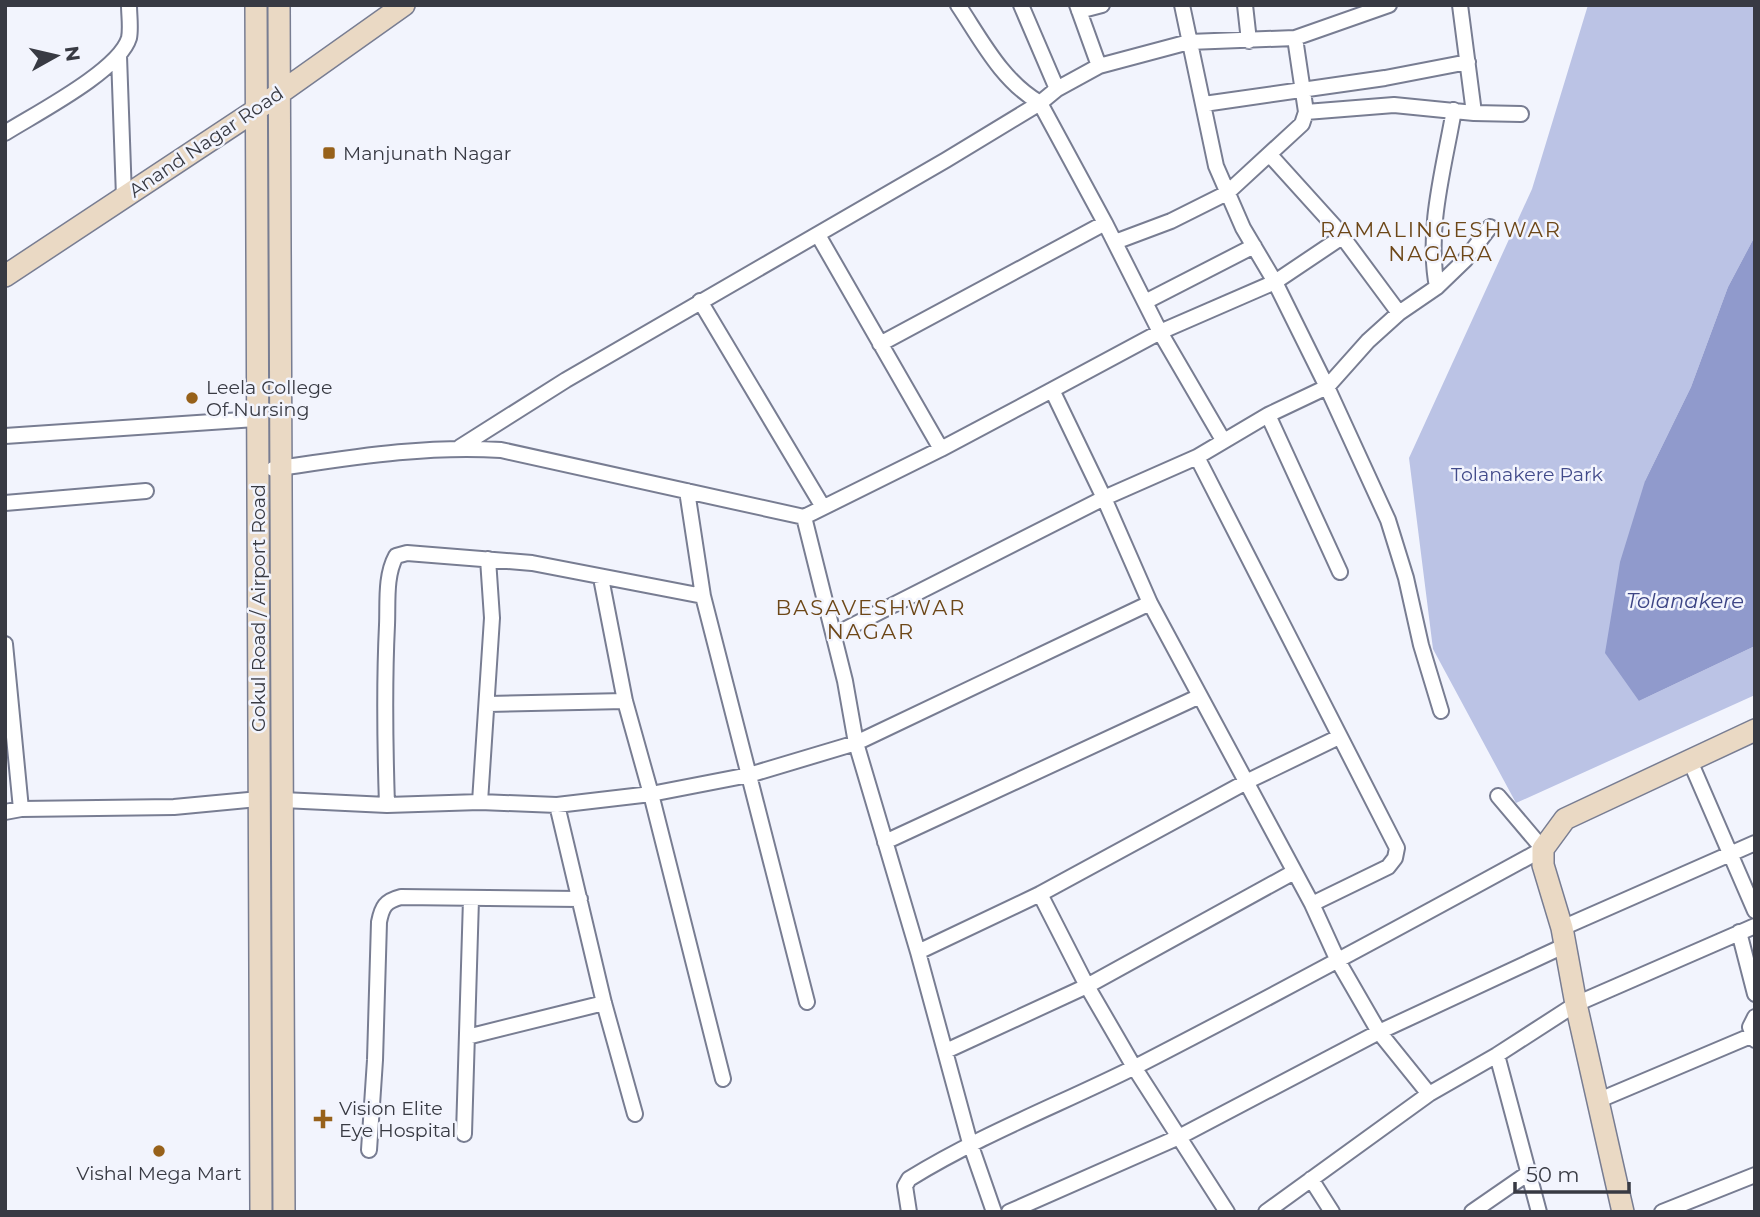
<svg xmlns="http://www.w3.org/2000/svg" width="1760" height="1217" font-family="Montserrat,sans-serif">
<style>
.green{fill:#bbc3e5}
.water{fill:#909acc}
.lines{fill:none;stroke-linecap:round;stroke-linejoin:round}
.street-casing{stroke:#787d92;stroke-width:18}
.secondary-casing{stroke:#787d92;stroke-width:24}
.street{stroke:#fff;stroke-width:14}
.secondary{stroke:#ead9c4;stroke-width:21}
.poi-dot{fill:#97611a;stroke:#f2f4fd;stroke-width:2.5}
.labels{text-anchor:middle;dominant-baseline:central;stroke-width:5;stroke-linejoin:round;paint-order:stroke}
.street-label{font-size:19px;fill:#383a43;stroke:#f2f4fd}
.poi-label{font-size:19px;fill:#383a43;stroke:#f2f4fd;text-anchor:start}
.park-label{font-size:19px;fill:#424b8a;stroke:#f2f4fd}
.neighbourhood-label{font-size:21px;letter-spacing:2px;fill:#6d4718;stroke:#f2f4fd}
.water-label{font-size:21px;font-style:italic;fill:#3d4585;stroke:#f2f4fd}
</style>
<rect width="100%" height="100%" fill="#f2f4fd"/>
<path class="green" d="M 1588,5 L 1755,5 L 1755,236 L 1728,287 L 1691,387 L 1645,481 L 1639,701 L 1755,646 L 1755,695 L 1516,803 L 1433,649 L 1409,458 L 1532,189 Z"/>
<path class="water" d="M 1755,236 L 1755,646 L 1639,701 L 1605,653 L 1620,562 L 1645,481 L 1691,387 L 1728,287 Z"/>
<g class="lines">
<defs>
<path id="street" d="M 958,5 C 982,41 1002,81 1040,103 L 1105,223 L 1160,332 L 1223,440
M 1021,5 L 1057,89
M 1077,5 L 1099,66
M 1182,5 L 1216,166 L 1243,228 L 1275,282 L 1327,387 L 1388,520 L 1406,578 L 1421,645 L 1441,711
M 1245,5 L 1249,41
M 1460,5 L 1474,113
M 1079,11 L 1102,5
M 119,56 L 124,197
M 1204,104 L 1385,78 L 1468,62
M 1306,112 L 1394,105 L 1474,113 L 1521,114
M 5,133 C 35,114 119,71 129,38 C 131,28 129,15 129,5
M 1270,155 L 1336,228 L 1399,313
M 818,235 L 941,449
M 1115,242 L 1171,221 L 1227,193 L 1302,124 L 1306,112 L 1295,38
M 1437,287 C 1426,229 1444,168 1454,110
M 700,301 L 823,507
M 1145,302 L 1254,246
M 880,344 L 1105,223
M 1052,390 L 1160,332 L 1275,282 L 1342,237
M 1268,415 L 1340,572
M 5,436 L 257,419
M 460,447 L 566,380 L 946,160 L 1040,103 L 1057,89 L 1099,66 L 1189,42 L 1295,38 L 1389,5
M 1197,457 L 1397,848 L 1395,858 L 1388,867 L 1312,904
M 273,469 C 349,458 424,445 501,450 L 804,517 L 941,449 L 1052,390 L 1104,498 L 1150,603 L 1312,904 L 1338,961 L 1379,1032 L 1429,1094
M 687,491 L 703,596 L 807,1002
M 5,503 L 146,491
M 804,517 L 845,681 L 856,743 L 918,952 L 970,1143 L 994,1212
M 601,578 L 625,701 L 651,794 L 723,1079
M 834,635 L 1104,498 L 1197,457 L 1268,415 L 1327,387 L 1368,341 L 1399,313 L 1437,287 L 1465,260 L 1490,227
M 5,644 L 21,809
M 488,704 L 625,701
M 1690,761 L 1755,911
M 283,800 L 387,805 L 480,802 L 557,805 L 651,794 L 749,775 L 856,743 L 1150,603
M 480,802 L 492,618 L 488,559
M 387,805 C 385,744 384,686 387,625 C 388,603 385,576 396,556 L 407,553 L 532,563 L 703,596
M 557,805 L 604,1003 L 635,1114
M 5,812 L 21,809 L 174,807 L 259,799
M 885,842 L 1200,696
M 1040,894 L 1087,986 L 1134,1067 L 1227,1212
M 1562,928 L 1755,843
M 1739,932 L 1755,994
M 918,952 L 1040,894 L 1248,781 L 1339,737
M 1755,1017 L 1750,1027 L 1755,1040
M 467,1037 L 604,1003
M 946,1051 L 1087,986 L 1294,872
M 1497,1055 L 1539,1212
M 1597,1101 L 1753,1035
M 464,1134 L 471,899
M 369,1150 L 375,1060 L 379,922 C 382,907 385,901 401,897 L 580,899
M 1311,1179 L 1332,1212
M 909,1212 L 905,1186 L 909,1179 C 982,1134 1061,1104 1137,1066 C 1273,996 1408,923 1543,849 L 1498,796
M 1009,1212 L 1179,1137 L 1379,1032 L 1566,945
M 1266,1212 L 1429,1094 L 1497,1055 L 1576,1004 L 1755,926
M 1472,1212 L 1527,1174
M 1662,1212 L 1755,1175"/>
<path id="secondary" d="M 256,5 L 261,1212
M 279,5 L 284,1212
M 5,276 L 256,110 L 404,5
M 1623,1212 L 1576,1004 L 1562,928 L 1543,865 L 1543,849 L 1565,819 L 1755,730"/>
</defs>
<use href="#street" class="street-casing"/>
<use href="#secondary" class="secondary-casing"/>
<use href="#street" class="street"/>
<use href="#secondary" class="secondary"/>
</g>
<g class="poi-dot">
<rect x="322" y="146" width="14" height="14" rx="3.5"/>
<circle cx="192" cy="398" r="7"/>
<path d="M319.5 1108.5h7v7h7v7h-7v7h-7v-7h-7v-7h7z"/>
<circle cx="159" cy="1151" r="7"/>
</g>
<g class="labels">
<g class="street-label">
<text transform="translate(206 142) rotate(-34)">Anand Nagar Road</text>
<text transform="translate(258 608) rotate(-90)">Gokul Road / Airport Road</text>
</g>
<g class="poi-label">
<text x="343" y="153">Manjunath Nagar</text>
<text x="206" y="387">Leela College<tspan x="206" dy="22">Of Nursing</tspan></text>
<text x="339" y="1108">Vision Elite<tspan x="339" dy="22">Eye Hospital</tspan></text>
<text x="159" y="1173" text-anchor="middle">Vishal Mega Mart</text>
</g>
<g class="park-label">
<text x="1527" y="474">Tolanakere Park</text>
</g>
<g class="neighbourhood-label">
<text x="1441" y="229">RAMALINGESHWAR<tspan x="1441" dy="24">NAGARA</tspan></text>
<text x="871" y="607">BASAVESHWAR<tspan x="871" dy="24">NAGAR</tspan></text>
</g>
<g class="water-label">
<text x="1685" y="600">Tolanakere</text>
</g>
</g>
<rect width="1760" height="1217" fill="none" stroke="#383a43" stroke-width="14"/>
<g transform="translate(56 56) rotate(82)" stroke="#f2f4fd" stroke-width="5" paint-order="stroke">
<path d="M0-5L12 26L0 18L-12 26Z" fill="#383a43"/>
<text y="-10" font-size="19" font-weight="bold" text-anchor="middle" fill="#383a43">N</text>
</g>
<path d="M1515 1182v10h114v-10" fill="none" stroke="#383a43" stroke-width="3.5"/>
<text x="1526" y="1182" font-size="21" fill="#383a43" stroke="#f2f4fd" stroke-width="5" paint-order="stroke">50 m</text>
</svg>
